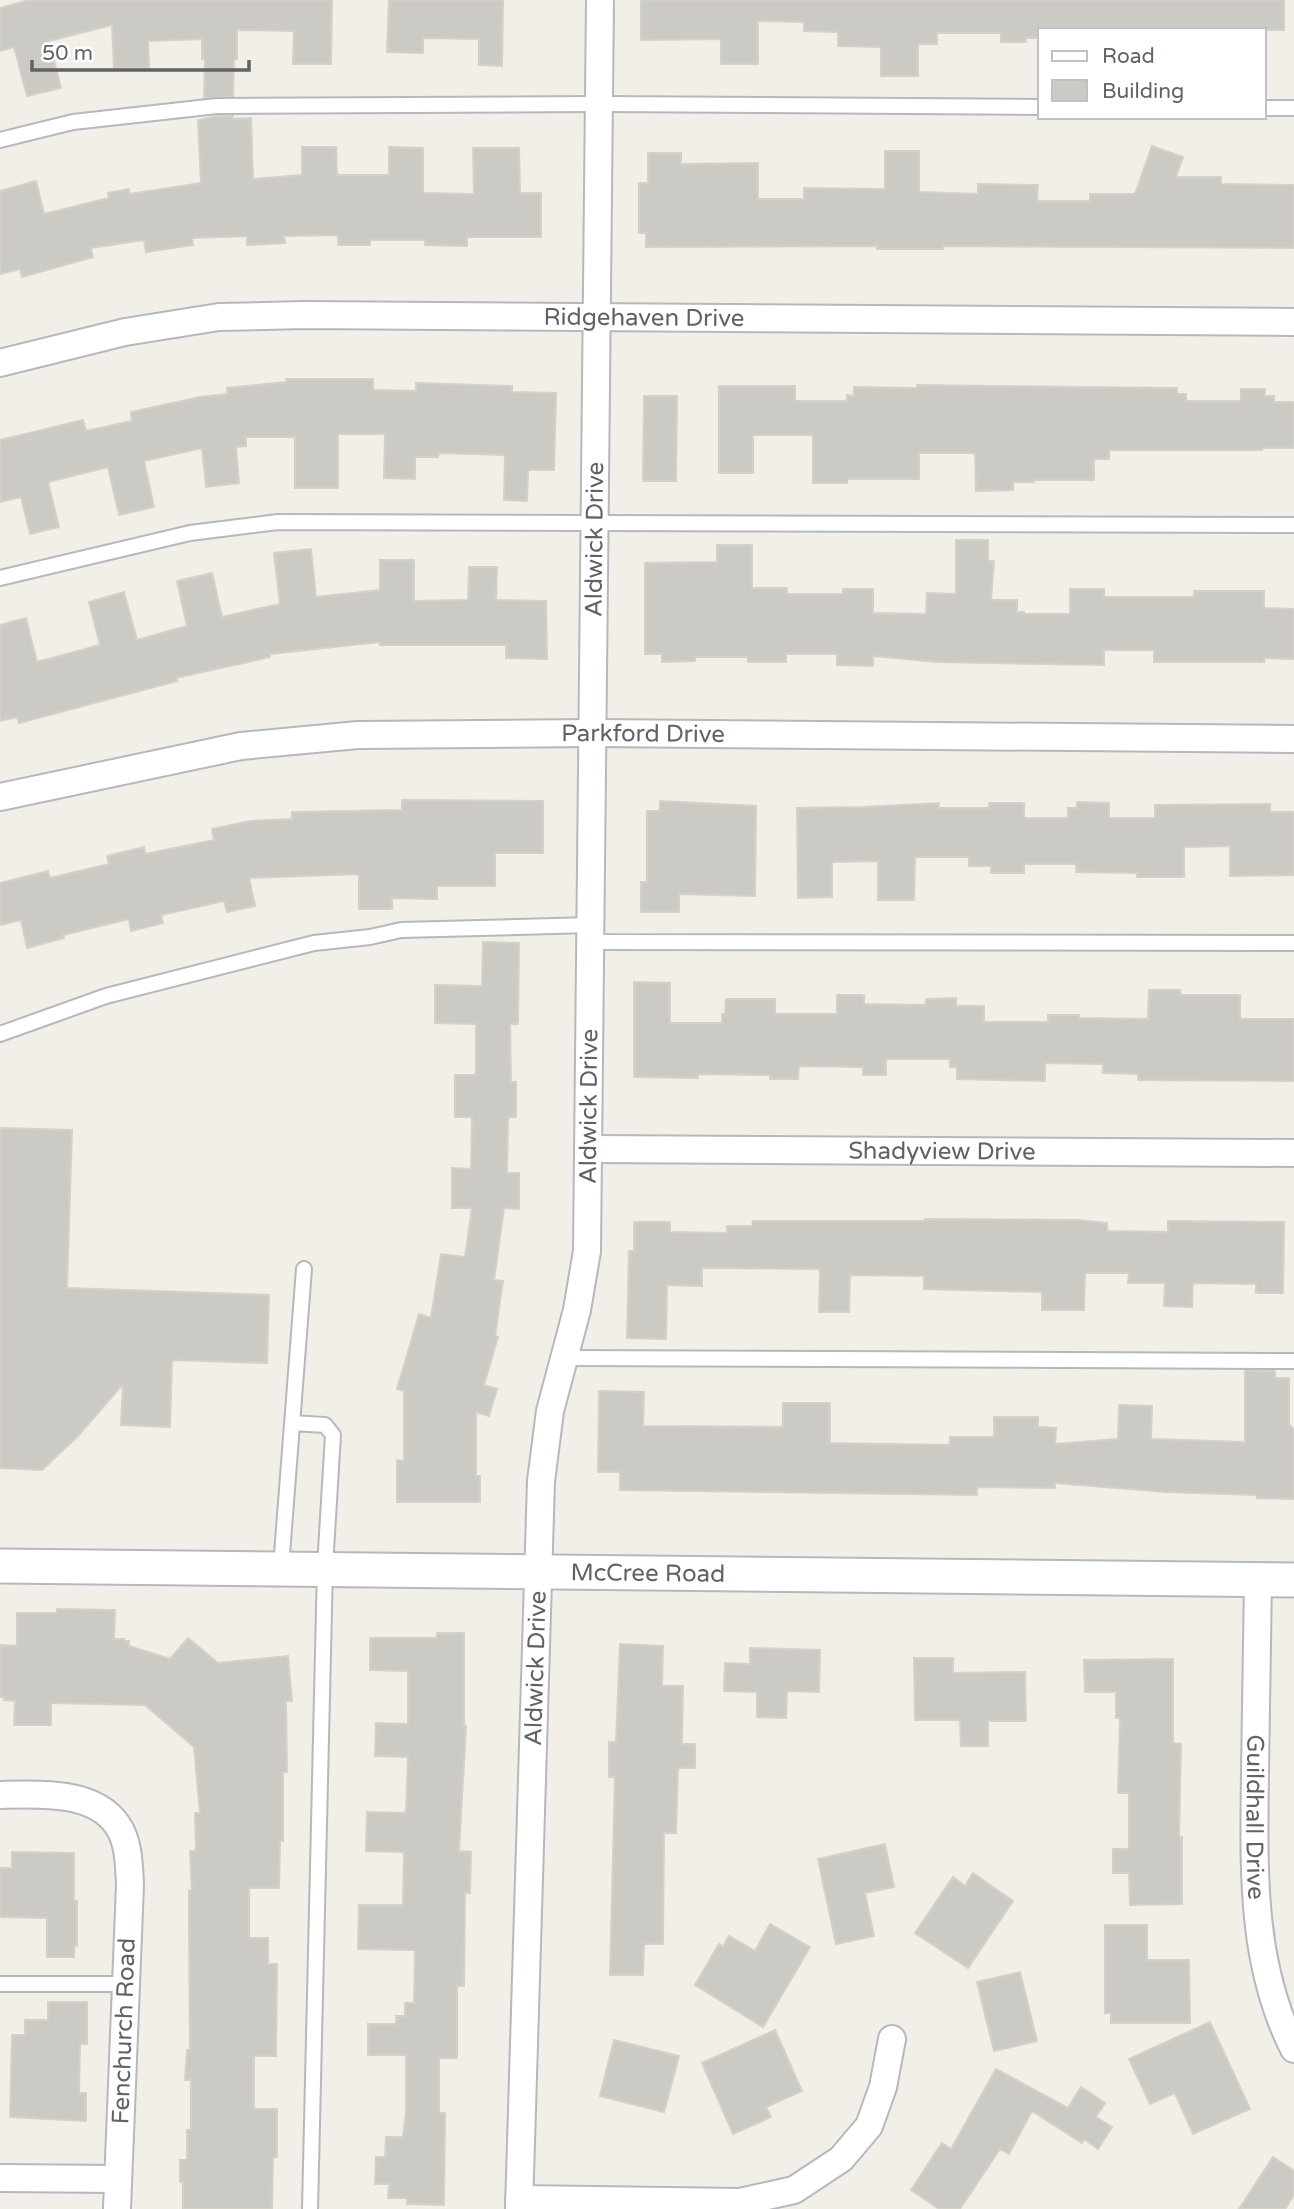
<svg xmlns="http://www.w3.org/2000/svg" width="1294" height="2209" font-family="'Varela Round',sans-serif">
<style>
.building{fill:#cccac5;stroke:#d6d1c6;stroke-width:2}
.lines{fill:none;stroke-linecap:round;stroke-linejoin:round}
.service-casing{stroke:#b5b8bc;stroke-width:18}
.minor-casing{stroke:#b5b8bc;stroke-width:30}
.tertiary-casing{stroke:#b5b8bc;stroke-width:37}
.service{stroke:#fff;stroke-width:14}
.minor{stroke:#fff;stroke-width:26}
.tertiary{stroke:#fff;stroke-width:33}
.labels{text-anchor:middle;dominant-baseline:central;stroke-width:5;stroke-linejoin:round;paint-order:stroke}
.street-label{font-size:24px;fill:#5f6368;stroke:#fff}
</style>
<rect width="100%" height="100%" fill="#f1efe8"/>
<path class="building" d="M 29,0 L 332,0 L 331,64 L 293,64 L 294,31 L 237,30 L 237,59 L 234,59 L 233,96 L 204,98 L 205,59 L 202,59 L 202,39 L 148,41 L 149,67 L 114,68 L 112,25 L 49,41 L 61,88 L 27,96 L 14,47 L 0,51 L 0,8 Z
M 389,0 L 503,0 L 502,66 L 479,65 L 479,39 L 423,38 L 423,53 L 387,52 Z
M 641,0 L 1284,0 L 1284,30 L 1040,30 L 1040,38 L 1026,38 L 1026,42 L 1001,42 L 1001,33 L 937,33 L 937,44 L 918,44 L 918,76 L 881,76 L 881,47 L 838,46 L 838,32 L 804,31 L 804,22 L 758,21 L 758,64 L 721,64 L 721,39 L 641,40 Z
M 218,116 L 233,116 L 233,119 L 251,118 L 253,179 L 302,175 L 302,147 L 336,147 L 337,175 L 389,175 L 389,147 L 423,148 L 423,193 L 474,194 L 473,148 L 519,148 L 520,193 L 541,193 L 541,237 L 467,237 L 467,246 L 425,245 L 425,240 L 370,240 L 370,245 L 338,245 L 338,235 L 284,236 L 285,243 L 247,245 L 247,236 L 192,238 L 193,245 L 146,252 L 144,240 L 91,248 L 93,257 L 22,277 L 20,269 L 0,274 L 0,191 L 36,181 L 44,214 L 109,198 L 108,193 L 129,189 L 130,194 L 201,183 L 198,120 Z
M 1152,146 L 1183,157 L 1176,177 L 1221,177 L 1221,184 L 1294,185 L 1294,248 L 943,246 L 943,249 L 877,249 L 877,246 L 646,247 L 646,233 L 639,233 L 639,183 L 648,183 L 648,153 L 681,153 L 681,164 L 758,163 L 758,199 L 804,199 L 804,188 L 885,189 L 885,151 L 919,151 L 919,192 L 978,194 L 978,184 L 1038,185 L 1037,201 L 1090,201 L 1090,194 L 1135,194 Z
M 286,379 L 373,379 L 373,390 L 416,391 L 416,383 L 512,386 L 512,392 L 556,393 L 554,470 L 528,470 L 527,501 L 504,500 L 505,455 L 439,453 L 438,457 L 415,457 L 415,479 L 384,478 L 385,434 L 338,434 L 338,488 L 295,488 L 295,437 L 246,437 L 246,446 L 236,447 L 239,483 L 206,487 L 202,448 L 144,461 L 154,507 L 119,515 L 108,467 L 48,482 L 59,527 L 30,534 L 21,497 L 0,502 L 0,440 L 83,420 L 86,431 L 132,421 L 131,412 L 200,397 L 228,394 L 227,388 L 286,382 Z
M 917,385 L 1177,388 L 1177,394 L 1186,394 L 1186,401 L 1241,401 L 1241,389 L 1265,389 L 1265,396 L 1274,396 L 1274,402 L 1294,402 L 1294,448 L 1262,448 L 1262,450 L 1109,450 L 1109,459 L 1094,459 L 1094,480 L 1034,480 L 1034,482 L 1013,482 L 1013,490 L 976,491 L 975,453 L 919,453 L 919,479 L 847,479 L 847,483 L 813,483 L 813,435 L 753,435 L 753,473 L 719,473 L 719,386 L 795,386 L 795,401 L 847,401 L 847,395 L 854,396 L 854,387 L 917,388 Z
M 644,396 L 677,396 L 676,481 L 643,481 Z
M 956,540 L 988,540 L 988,561 L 994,561 L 991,600 L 1017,600 L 1017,612 L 1024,612 L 1024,614 L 1070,614 L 1070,589 L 1104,589 L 1104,597 L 1194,597 L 1194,591 L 1264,591 L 1264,608 L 1294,609 L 1294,659 L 1264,658 L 1264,662 L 1154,662 L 1154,650 L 1104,650 L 1104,665 L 938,662 L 873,656 L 873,666 L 837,665 L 837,654 L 786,654 L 786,662 L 748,662 L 748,657 L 695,657 L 695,661 L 662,662 L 662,654 L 645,654 L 645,563 L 717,562 L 717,545 L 752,545 L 752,588 L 787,588 L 787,594 L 843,594 L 843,589 L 873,589 L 873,613 L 926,614 L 927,593 L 956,594 Z
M 311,549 L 316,597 L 380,590 L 380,560 L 414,560 L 414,601 L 468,600 L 469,567 L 497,567 L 496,600 L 546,601 L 547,659 L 506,658 L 506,645 L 380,645 L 380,642 L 270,654 L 270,657 L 176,678 L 177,681 L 19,723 L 17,717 L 0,721 L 0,625 L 26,618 L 37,662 L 100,645 L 89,602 L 124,592 L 137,640 L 187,626 L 177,581 L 212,573 L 222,617 L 280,604 L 274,553 Z
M 402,800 L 543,801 L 543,853 L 495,853 L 495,886 L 437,886 L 437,899 L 392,898 L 392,909 L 359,909 L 359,874 L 249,878 L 255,906 L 227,912 L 224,901 L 161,915 L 163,923 L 131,931 L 129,919 L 63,935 L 64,938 L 27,948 L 21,920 L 0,925 L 0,883 L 48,871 L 50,878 L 109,864 L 107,856 L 144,847 L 145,854 L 214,840 L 212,829 L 250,821 L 292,819 L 292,812 L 402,810 Z
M 660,801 L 756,806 L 755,896 L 679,894 L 679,912 L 641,912 L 641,882 L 647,882 L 647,811 L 660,811 Z
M 1077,802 L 1109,803 L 1109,818 L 1155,818 L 1155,805 L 1270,804 L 1270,812 L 1294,812 L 1294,875 L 1230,876 L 1230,846 L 1184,847 L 1184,877 L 1137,877 L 1137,873 L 1076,872 L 1076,864 L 1024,864 L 1024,873 L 991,873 L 991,866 L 969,866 L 969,857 L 915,857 L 914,900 L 878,900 L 878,861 L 832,862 L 832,897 L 798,898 L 797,808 L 863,807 L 939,803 L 938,808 L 989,808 L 989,803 L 1024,803 L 1024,818 L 1068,818 L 1068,808 L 1077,808 Z
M 483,942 L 519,943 L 518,1024 L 510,1024 L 511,1082 L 516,1082 L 516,1117 L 508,1117 L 507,1173 L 519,1173 L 519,1209 L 504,1208 L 494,1280 L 503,1281 L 495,1336 L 498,1337 L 484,1385 L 497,1389 L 489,1416 L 476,1412 L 476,1476 L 480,1476 L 480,1502 L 397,1502 L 397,1460 L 404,1461 L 404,1391 L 397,1389 L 419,1314 L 431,1318 L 441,1254 L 465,1257 L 472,1208 L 452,1208 L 452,1168 L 471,1169 L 472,1117 L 455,1117 L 455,1075 L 476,1075 L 476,1024 L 435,1023 L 435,985 L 482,986 Z
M 634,982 L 670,983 L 670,1023 L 722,1023 L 722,1014 L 725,1014 L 726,999 L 775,999 L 775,1014 L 837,1014 L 837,995 L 864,995 L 864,1004 L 926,1005 L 926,999 L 956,998 L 956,1006 L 984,1006 L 984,1022 L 1048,1022 L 1048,1015 L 1079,1015 L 1079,1018 L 1148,1019 L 1149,990 L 1180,990 L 1180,995 L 1240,995 L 1240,1019 L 1294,1019 L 1294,1081 L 1138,1080 L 1138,1074 L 1103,1073 L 1103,1064 L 1045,1063 L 1045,1081 L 957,1079 L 957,1067 L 950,1067 L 950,1059 L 886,1059 L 886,1075 L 863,1075 L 863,1067 L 799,1066 L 798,1079 L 770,1079 L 770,1075 L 698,1074 L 698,1078 L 634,1077 Z
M 0,1128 L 72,1130 L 67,1288 L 269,1295 L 267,1363 L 172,1360 L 170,1427 L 121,1425 L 123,1384 L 78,1436 L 42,1470 L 0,1468 Z
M 925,1219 L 1078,1220 L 1107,1223 L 1107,1231 L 1168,1232 L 1168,1221 L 1284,1222 L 1283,1293 L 1256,1293 L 1256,1284 L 1193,1283 L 1192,1307 L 1164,1306 L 1165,1283 L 1128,1283 L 1129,1273 L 1085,1273 L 1084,1310 L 1042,1310 L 1042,1292 L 924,1289 L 924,1276 L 850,1275 L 849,1312 L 819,1312 L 820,1269 L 702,1268 L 702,1286 L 667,1285 L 666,1339 L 627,1338 L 629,1251 L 634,1251 L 634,1222 L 670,1222 L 670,1232 L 727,1233 L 727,1226 L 752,1226 L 753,1221 L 925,1221 Z
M 1245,1370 L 1275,1371 L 1275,1378 L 1289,1378 L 1289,1424 L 1294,1430 L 1294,1499 L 1257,1498 L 1257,1495 L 1166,1492 L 1055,1483 L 1055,1488 L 977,1487 L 977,1495 L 620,1490 L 620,1472 L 598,1472 L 599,1391 L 644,1392 L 643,1426 L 783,1427 L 783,1403 L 830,1403 L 830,1443 L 950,1445 L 950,1437 L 994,1437 L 994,1417 L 1038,1417 L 1038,1427 L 1056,1428 L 1055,1444 L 1118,1439 L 1119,1405 L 1152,1406 L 1151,1439 L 1245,1442 Z
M 57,1609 L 115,1610 L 114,1639 L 124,1639 L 124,1641 L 129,1641 L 129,1646 L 170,1659 L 188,1638 L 218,1663 L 288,1656 L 292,1701 L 286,1701 L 287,1772 L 283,1772 L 283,1841 L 280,1841 L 279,1888 L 249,1888 L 249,1938 L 268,1938 L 268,1964 L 277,1964 L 276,2056 L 254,2056 L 254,2109 L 277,2109 L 277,2157 L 273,2157 L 272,2209 L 183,2209 L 183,2182 L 180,2182 L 180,2160 L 187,2160 L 187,2130 L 191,2130 L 191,2080 L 185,2080 L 187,2050 L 190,2050 L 189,1927 L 189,1890 L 192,1890 L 190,1851 L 196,1851 L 195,1813 L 200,1813 L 194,1747 L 145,1705 L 51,1703 L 51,1725 L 14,1725 L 15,1701 L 4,1700 L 4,1697 L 0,1697 L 0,1645 L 17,1646 L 17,1613 L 57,1613 Z
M 437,1633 L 464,1633 L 464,1726 L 466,1726 L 459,1851 L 471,1852 L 470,1893 L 465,1893 L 464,1986 L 457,1986 L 457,2058 L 439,2058 L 439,2113 L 445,2113 L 444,2205 L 407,2204 L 407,2198 L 388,2198 L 389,2184 L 375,2184 L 376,2157 L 385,2157 L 386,2137 L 403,2137 L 406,2112 L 406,2055 L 368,2055 L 368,2024 L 396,2024 L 396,2016 L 405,2016 L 405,2003 L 414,2003 L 415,1950 L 358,1949 L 359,1905 L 403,1905 L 404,1852 L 366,1851 L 367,1812 L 406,1813 L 408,1757 L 375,1756 L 376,1723 L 408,1724 L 408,1671 L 370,1670 L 370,1638 L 437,1638 Z
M 620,1644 L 663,1646 L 662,1686 L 683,1686 L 682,1744 L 695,1744 L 695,1768 L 678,1768 L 676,1833 L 664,1833 L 663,1944 L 644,1944 L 643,1975 L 610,1975 L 615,1777 L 609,1777 L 609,1742 L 616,1742 Z
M 750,1648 L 820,1650 L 819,1692 L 787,1691 L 786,1718 L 757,1717 L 757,1692 L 724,1691 L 725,1663 L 750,1664 Z
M 914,1658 L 953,1658 L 953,1673 L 1025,1672 L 1026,1721 L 988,1721 L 988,1746 L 961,1746 L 960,1720 L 915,1720 Z
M 1173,1659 L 1173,1743 L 1181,1744 L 1179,1837 L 1182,1837 L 1182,1904 L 1130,1905 L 1129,1873 L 1113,1873 L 1113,1849 L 1129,1849 L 1129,1793 L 1118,1793 L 1120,1718 L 1116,1718 L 1116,1692 L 1085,1692 L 1084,1660 Z
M 885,1844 L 894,1887 L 865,1893 L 874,1936 L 836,1944 L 818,1859 Z
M 12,1852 L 74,1853 L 74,1901 L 77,1901 L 77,1946 L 74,1946 L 74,1957 L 47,1957 L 47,1918 L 0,1917 L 0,1868 L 12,1868 Z
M 973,1873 L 1013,1901 L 968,1968 L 915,1933 L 953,1877 L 965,1886 Z
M 770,1924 L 810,1947 L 763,2027 L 695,1985 L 719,1944 L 723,1947 L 729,1936 L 755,1951 Z
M 1105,1925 L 1147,1925 L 1147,1960 L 1189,1960 L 1190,2023 L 1111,2023 L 1111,2013 L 1105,2013 Z
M 1020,1972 L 1037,2041 L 994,2051 L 977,1982 Z
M 48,2002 L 87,2002 L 87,2044 L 80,2044 L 79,2093 L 86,2093 L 86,2121 L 10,2117 L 12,2035 L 25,2035 L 25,2020 L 48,2020 Z
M 1210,2022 L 1250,2109 L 1193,2134 L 1175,2093 L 1150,2104 L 1129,2059 Z
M 775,2030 L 802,2091 L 766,2107 L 771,2117 L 733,2134 L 702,2063 Z
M 614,2040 L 679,2056 L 664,2112 L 600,2096 Z
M 996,2069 L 1068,2108 L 1081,2087 L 1105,2103 L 1096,2117 L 1112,2127 L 1098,2149 L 1084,2139 L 1082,2143 L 1032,2111 L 1009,2154 L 1000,2149 L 960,2209 L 939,2209 L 911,2190 L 942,2143 L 951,2149 Z
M 1273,2157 L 1294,2171 L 1294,2195 L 1285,2209 L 1239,2209 Z"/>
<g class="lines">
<defs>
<path id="service" d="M 1264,108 L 1294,108
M 0,140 L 73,122 L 217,106 L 600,104 L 1040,107
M 0,578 L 190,533 L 278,522 L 1294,525
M 591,942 L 1294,943
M 0,1034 L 106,996 L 314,943 L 370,937 L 401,930 L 591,925
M 564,1358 L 1294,1361
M 292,1423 L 325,1425 L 333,1435 L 325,1567 L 310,2209
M 281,1567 L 304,1269
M 0,1984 L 126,1984"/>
<g id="minor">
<path id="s1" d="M 0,363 L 125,332 L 219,317 L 304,315 L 1294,322"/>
<path id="s2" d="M 0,797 L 241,746 L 358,735 L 593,733 L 1294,739"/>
<path id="s3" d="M 588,1149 L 1294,1153"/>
<path id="s4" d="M 1258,1579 C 1257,1644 1256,1708 1255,1772 C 1254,1866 1250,1963 1294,2049"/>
<path d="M 0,1795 C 37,1794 95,1790 118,1826 C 129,1842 129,1866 130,1885 L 117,2209"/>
<path d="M 0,2178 L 118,2179"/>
<path d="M 519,2199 L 740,2202 L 794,2190 L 841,2159 L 869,2126 L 883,2087 L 892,2039"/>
<path id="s5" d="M 519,2209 L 541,1481 L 550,1411 L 577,1310 L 587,1251 L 600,0"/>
</g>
<g id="tertiary">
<path id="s6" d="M 0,1566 L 1294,1580"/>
</g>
</defs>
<use href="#service" class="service-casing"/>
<use href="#minor" class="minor-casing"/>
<use href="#tertiary" class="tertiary-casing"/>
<use href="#service" class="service"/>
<use href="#minor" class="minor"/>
<use href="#tertiary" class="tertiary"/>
</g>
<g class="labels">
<g class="street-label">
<text stroke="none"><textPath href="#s1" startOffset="649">Ridgehaven Drive</textPath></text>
<text stroke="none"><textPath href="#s5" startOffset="1675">Aldwick Drive</textPath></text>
<text stroke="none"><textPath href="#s2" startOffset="649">Parkford Drive</textPath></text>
<text stroke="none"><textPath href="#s5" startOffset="1108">Aldwick Drive</textPath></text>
<text stroke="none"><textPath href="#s3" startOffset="354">Shadyview Drive</textPath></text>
<text stroke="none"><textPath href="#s6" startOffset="648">McCree Road</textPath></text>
<text stroke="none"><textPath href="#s5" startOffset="541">Aldwick Drive</textPath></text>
<text stroke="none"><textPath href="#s4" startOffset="238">Guildhall Drive</textPath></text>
<text transform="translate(124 2031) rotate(-88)">Fenchurch Road</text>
</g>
</g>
<rect x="1038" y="28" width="228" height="91" fill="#ffffff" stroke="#bfc1c3" stroke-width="2"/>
<rect x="1052" y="51" width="35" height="10" fill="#ffffff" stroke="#bfc1c3" stroke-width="2"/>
<text x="1102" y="63" font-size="21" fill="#5f6368">Road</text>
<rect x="1052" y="80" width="35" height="21" fill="#cccac5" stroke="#bfc1c3" stroke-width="2"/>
<text x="1102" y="98" font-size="21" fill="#5f6368">Building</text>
<path d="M32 60v10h217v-10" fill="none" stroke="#5f6368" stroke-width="3.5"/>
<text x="42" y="60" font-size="21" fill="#5f6368" stroke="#ffffff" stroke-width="5" paint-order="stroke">50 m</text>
</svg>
